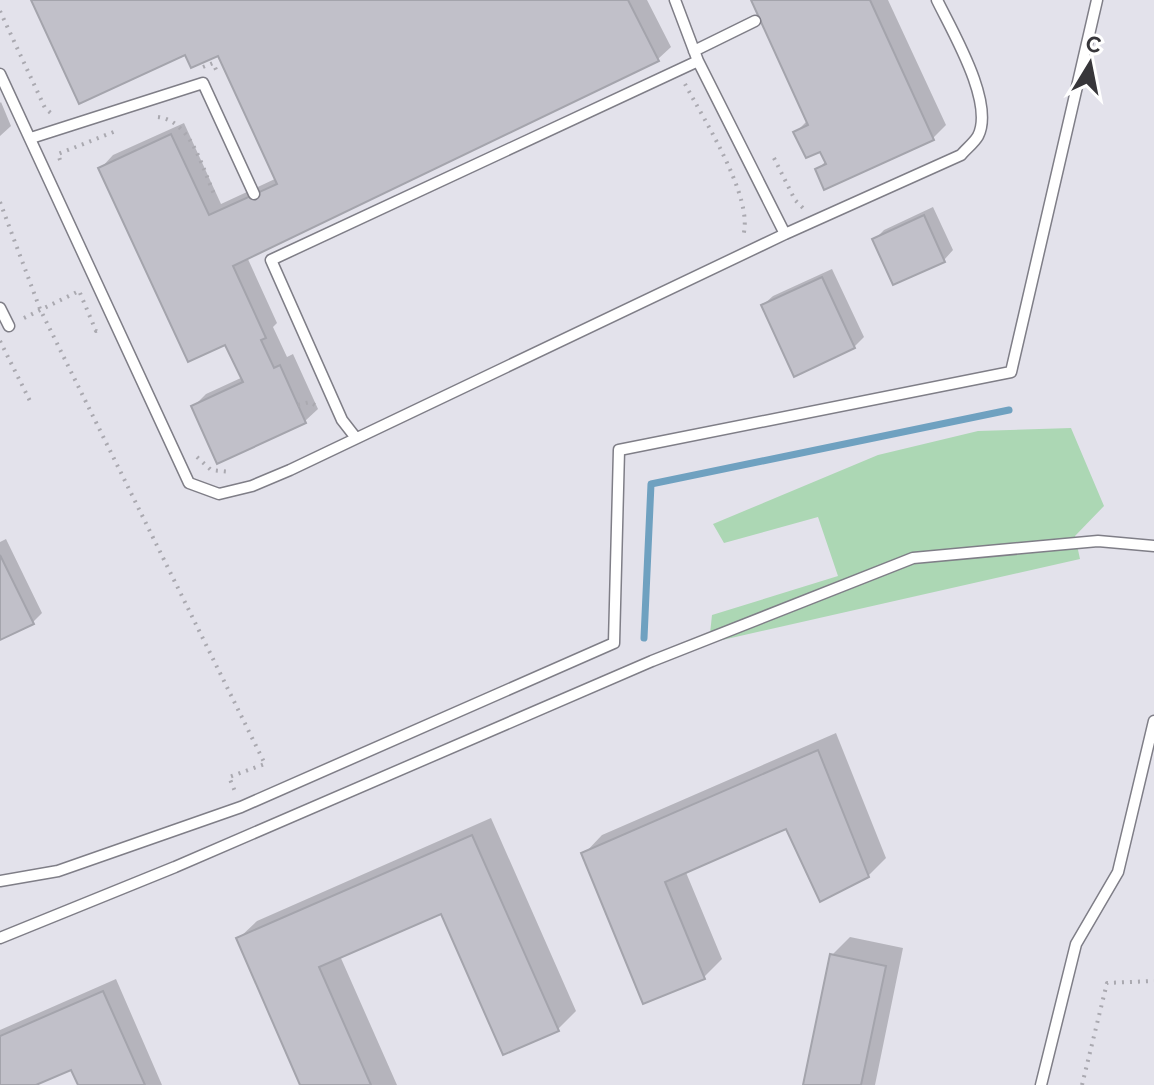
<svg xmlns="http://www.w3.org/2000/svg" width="1154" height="1085" font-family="Raleway,sans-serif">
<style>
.green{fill:#acd7b4}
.shadow{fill:#0003}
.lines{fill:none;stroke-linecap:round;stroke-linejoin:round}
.stream{stroke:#6fa1c0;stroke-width:7}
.building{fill:#c1c0c9;stroke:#a4a4ac;stroke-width:2}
.lane-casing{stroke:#7f7e87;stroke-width:13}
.path{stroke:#aaa9b0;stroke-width:4;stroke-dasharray:2 6;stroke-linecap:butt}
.lane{stroke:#fff;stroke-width:10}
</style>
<rect width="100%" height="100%" fill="#e3e2eb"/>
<path class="green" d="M 1071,428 L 1104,506 L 1075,536 L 1080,559 L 709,643 L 712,615 L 838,576 L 818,517 L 724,543 L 713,524 L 878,455 L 978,431 Z"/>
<path class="shadow" d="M 33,0 L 647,0 L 671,47 L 658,59 L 247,257 L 277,323 L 273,327 L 287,357 L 293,354 L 318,409 L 305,421 L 218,461 L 193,407 L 206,394 L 243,377 L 226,342 L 101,168 L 113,155 L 184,123 L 221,204 L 277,178 L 219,53 L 186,52 Z
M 753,0 L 888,0 L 946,125 L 933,138 L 817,170 L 827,160 L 821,149 L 796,132 L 808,120 Z
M 1,102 L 11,126 L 0,136 L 0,103 Z
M 933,207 L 953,250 L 944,260 L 875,239 L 884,230 Z
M 832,269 L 864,337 L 854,347 L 763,305 L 773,296 Z
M 6,539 L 42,613 L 32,623 L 0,638 L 0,542 Z
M 836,733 L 886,858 L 868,876 L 787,826 L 685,870 L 722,959 L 704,977 L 584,854 L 602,835 Z
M 491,818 L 576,1011 L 558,1029 L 442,911 L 340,956 L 397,1085 L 303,1085 L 238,939 L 257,921 Z
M 850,937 L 903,948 L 875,1085 L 805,1085 L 832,955 Z
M 116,979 L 162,1085 L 80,1085 L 72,1067 L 31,1085 L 0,1085 L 0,1030 Z"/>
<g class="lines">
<path class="stream" d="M 644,638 L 651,484 L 1009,410"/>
</g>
<path class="building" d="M 31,0 L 628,0 L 659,61 L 233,266 L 266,338 L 261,340 L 274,368 L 280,365 L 306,423 L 217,464 L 191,406 L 243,382 L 225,345 L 188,362 L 98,168 L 171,134 L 209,215 L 277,184 L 218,56 L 191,68 L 185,55 L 79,104 Z
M 751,0 L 870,0 L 934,140 L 824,190 L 815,169 L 826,164 L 820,152 L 806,158 L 793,132 L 808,125 Z
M 924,215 L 945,262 L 893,285 L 872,239 Z
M 822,277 L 855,348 L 794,377 L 761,305 Z
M 0,555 L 34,624 L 0,640 Z
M 818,750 L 869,877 L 820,902 L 786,829 L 665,882 L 705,979 L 643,1004 L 581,853 Z
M 472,835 L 559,1031 L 503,1055 L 441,914 L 319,967 L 371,1085 L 300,1085 L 236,938 Z
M 830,954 L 886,966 L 861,1085 L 803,1085 Z
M 103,991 L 145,1085 L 78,1085 L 71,1070 L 36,1085 L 0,1085 L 0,1036 Z"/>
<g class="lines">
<defs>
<path id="lane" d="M 675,0 L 698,61 L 785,234
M 694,51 L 755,21
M 0,74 L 189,483 L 219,494 L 252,486 L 290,470 L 785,234 L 961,155 C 966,149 974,143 978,136 C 995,103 952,31 937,0
M 31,138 L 203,83 L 254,194
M 0,308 L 9,326
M 356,438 L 342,420 L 271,260 L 698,61
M 0,881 L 58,871 L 241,807 L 614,643 L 619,450 L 1011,372 L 1097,0
M 0,938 L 175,867 L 652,661 L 913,558 L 1098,541 L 1154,546
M 1041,1085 L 1076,944 L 1118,872 L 1154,721"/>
</defs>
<use href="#lane" class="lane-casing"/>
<path class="path" d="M 0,11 L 45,108 L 53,115
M 203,67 L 213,63 L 218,74
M 685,84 C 703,118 755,199 743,236
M 158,117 C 191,121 202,167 214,194
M 774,158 L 795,200 L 804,209
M 60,160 L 58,154 L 116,131
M 0,202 L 40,309 L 265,764 L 229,777 L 236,794
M 80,293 L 96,331 L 101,329
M 24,318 L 81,290
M 0,341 L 31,403
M 298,405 L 310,402 L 318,407
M 197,457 L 211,470 L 231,472
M 1082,1085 L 1107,983 L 1154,981"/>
<use href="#lane" class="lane"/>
</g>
<g transform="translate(1090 64) rotate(10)" stroke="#ffffff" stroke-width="6" paint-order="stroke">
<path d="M0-6L14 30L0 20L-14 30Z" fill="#37363a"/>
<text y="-12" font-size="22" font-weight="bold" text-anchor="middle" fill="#37363a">С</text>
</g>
</svg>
